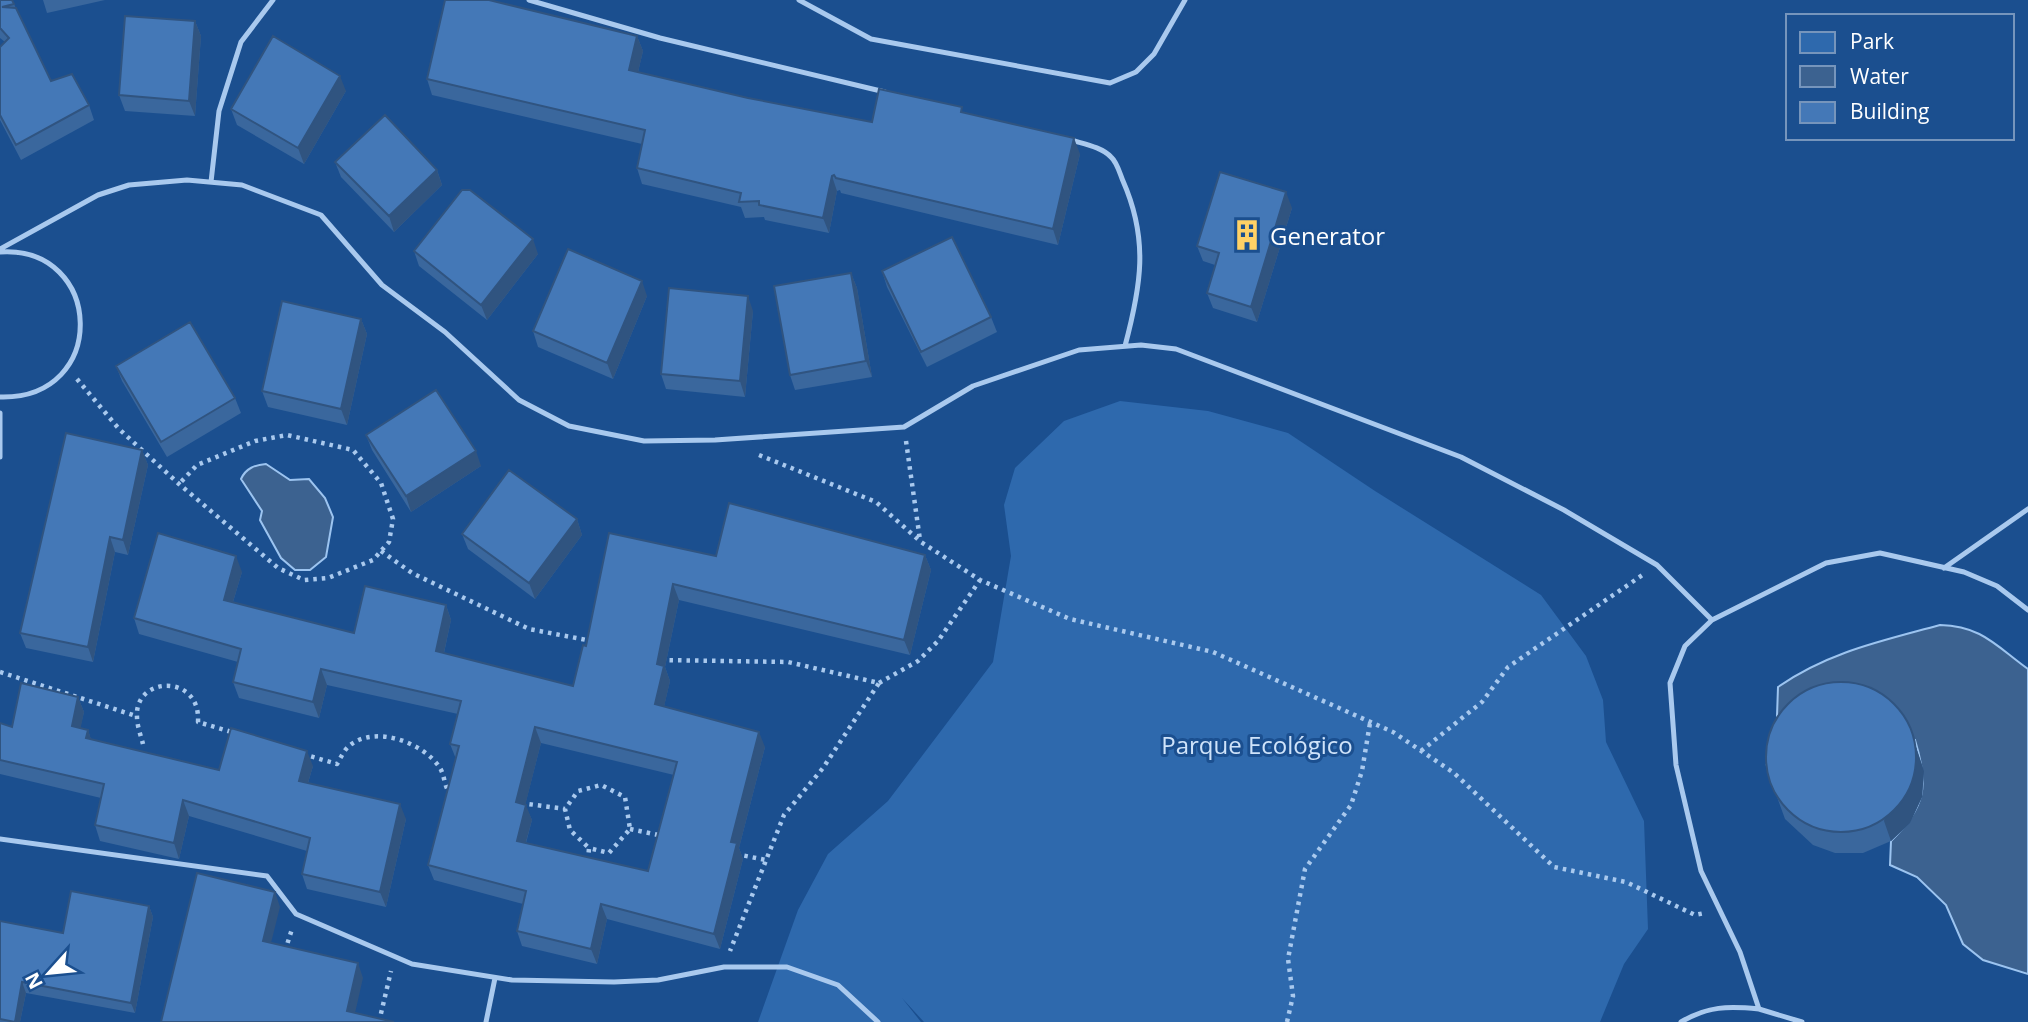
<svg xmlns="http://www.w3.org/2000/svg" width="2028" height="1022" font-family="'Open Sans',sans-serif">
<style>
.green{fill:#2e69ad}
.water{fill:#3c6290;stroke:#9cc4f0;stroke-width:2}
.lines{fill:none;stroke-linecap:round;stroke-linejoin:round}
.path{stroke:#a9c9ee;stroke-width:4.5;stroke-dasharray:3.5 5;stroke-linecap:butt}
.lane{stroke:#a9c9ee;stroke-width:5}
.wall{fill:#3a679d;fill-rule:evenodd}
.shaded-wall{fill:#305480}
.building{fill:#4478b7;stroke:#305480;stroke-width:2;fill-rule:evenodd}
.labels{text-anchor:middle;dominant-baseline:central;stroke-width:6;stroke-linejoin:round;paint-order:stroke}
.poi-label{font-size:24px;fill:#fff;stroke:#1b4f8f;text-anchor:start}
.park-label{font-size:24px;fill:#cfe3fa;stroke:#1b4f8f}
</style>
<rect width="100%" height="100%" fill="#1b4f8f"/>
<path class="green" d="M 1120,401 L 1208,411 L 1288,433 L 1375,491 L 1541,595 L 1586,656 L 1603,700 L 1606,742 L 1644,821 L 1648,929 L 1624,964 L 1600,1022 L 924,1022 L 902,998 L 921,1022 L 758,1022 L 798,910 L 828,854 L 888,801 L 993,662 L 1011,556 L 1004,505 L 1015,468 L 1064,421 Z"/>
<path class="water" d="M 266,464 L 290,480 L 309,479 L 325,498 L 333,517 L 326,557 L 310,570 L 295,570 L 281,558 L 260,520 L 262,511 L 241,479 C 246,468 255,465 266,464 Z
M 1940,625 C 1982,626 1996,646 2028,669 L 2028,974 L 1983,960 L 1963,944 L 1946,905 L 1917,877 L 1890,865 L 1891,841 C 1926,807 1929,785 1915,740 L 1791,726 L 1777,716 L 1778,687 C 1828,652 1882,641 1940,625 Z"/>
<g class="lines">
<path class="path" d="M 77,379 L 119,429 L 179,484 L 278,568 L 304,580 L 328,578 L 373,560 L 389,542 L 393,519 L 381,483 L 353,450 L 287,435 L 255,441 L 197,465 L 179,484
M 906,441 L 920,540
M 759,455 L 876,502 L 921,542 L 980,580 L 1070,619 L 1213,652 L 1393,732 L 1454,773 L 1554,867 L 1626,882 L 1695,915 L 1705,913
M 381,551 L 412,573 L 529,629 L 592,641
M 661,660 L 788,662 L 879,683 L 823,768 L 784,815 L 730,951
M 0,672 L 136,716
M 879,683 L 918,661 L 938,641 L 980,580
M 143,744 C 141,736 137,726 137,717 C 134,676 201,673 198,722 L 235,733
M 1421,751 L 1482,702 L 1508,667 L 1644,574
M 303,754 L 337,764 C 340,759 344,750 349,746 C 375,724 424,743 440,768 C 445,776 444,787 450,793
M 521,803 L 565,809
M 630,829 L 663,836
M 736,854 L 766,860
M 588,861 L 589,848 L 609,853 L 630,829 L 625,797 L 601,785 L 578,791 L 565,809 L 570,830 L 589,848
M 285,951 L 292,929
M 379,1022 L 391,971
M 1287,1022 L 1293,996 L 1288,959 L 1305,869 L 1351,805 L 1362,771 L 1370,723"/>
<path class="lane" d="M 529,0 L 660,38 L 885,92
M 799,0 L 871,39 L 1110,83 L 1136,72 L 1154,54 L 1185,0
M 1071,140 C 1084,144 1102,147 1111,157 C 1117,162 1120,174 1123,181 C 1149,240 1141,286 1125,346
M 211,182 L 219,111 L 241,42 L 273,0
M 0,249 L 98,195 L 129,185 L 187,180 L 242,185 L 321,215 L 382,285 L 445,332 L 519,400 L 569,426 L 644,441 L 715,440 L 904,427 L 973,386 L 1079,350 L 1141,345 L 1176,349 L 1461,457 L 1564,510 L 1657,565 L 1712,620
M 0,252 C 104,245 110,400 0,397
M 0,413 L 0,457
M 1944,568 L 2028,509
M 0,839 L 267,876 L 296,914 L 412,964 L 512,980 L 614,982 L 658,980 L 724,967 L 787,967 L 838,985 L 878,1022
M 486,1022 L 495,978
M 1681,1022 C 1708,1006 1728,1006 1759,1009
M 1802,1022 L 1759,1009 L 1740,952 L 1701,871 L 1676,765 L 1670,683 L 1685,646 L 1712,620 L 1826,563 L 1880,553 L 1964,572 L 1997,586 L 2028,610"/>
</g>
<path class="wall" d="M 0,0 L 12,0 L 51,81 L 89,105 L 94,120 L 21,160 L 0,120 L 0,47 L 5,42 L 0,38 Z
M 43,0 L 105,0 L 47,13 Z
M 195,21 L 201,36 L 195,116 L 125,111 L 119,95 Z
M 637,36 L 643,51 L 638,72 L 748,98 L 872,122 L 964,112 L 1080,154 L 1058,245 L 841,193 L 840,190 L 837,191 L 829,233 L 765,220 L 764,217 L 745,218 L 741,207 L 642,184 L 637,168 L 642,144 L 432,95 L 427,79 Z
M 346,91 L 304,164 L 237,125 L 231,109 Z
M 335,162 L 437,170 L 442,185 L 394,232 L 341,177 Z
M 1292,208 L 1257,322 L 1213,308 L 1207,293 L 1215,265 L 1203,261 L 1197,246 Z
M 414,251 L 538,254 L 487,320 L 419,266 Z
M 882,271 L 991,317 L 997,332 L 927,367 L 887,287 Z
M 851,273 L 857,288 L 872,377 L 795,390 L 790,375 Z
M 647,296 L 613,379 L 538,347 L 533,331 Z
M 753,311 L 745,397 L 666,389 L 661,374 Z
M 361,319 L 367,334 L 347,425 L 268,407 L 262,391 Z
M 116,366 L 235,398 L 241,413 L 167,457 L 122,381 Z
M 366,435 L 481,466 L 411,512 L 372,450 Z
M 142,450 L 148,465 L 128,555 L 115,552 L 93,662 L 26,648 L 20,633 Z
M 577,519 L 582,535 L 535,599 L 468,549 L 462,534 Z
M 609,533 L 716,556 L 925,555 L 931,570 L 910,655 L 679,600 L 665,667 L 670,681 L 664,706 L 765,747 L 739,848 L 743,859 L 720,949 L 607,919 L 597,964 L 522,946 L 517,931 L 523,904 L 434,880 L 428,865 L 456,759 L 450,744 L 458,714 L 327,685 L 319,718 L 239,698 L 233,682 L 238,662 L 139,634 L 134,618 L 242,572 L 233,602 L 354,633 L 446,605 L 451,620 L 444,653 L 573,686 L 586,646 ZM 541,743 L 674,775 L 648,871 L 526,843 L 532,820 L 525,805 Z
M 78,697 L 84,712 L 80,728 L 88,730 L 91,740 L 219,770 L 313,766 L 308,783 L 406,819 L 386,907 L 307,889 L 302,874 L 307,851 L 189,816 L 179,859 L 100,841 L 95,825 L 101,798 L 0,774 L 0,723 L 12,727 Z
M 1907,720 L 1924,771 L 1922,797 L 1910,823 L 1891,841 L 1863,853 L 1835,853 L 1813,845 L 1785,819 L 1765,764 Z
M 149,906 L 153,917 L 135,1013 L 26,993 L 20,1022 L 0,1022 L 0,921 L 63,933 Z"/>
<path class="shaded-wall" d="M 195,21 L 201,36 L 195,116 L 189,101 Z
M 637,36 L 643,51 L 635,85 L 629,70 Z
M 340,76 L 346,91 L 304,164 L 298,148 Z
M 1074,138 L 1080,154 L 1058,245 L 1053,229 Z
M 437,170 L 442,185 L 394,232 L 389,216 Z
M 832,176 L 837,191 L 829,233 L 823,218 Z
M 1286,192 L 1292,208 L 1257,322 L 1251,307 Z
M 533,239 L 538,254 L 487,320 L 481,305 Z
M 851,273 L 857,288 L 872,377 L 866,361 Z
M 642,281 L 647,296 L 613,379 L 607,363 Z
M 748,296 L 753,311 L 745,397 L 740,381 Z
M 361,319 L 367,334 L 347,425 L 341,409 Z
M 142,450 L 148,465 L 128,555 L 123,540 Z
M 476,451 L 481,466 L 411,512 L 406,496 Z
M 577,519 L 582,535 L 535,599 L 529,583 Z
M 110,537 L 115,552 L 93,662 L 88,647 Z
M 925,555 L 931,570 L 910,655 L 904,640 Z
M 236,556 L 242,572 L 229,615 L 224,600 Z
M 673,584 L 679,600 L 665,667 L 670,681 L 661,720 L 655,704 L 657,664 Z
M 446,605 L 451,620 L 441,666 L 436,651 Z
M 321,669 L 327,685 L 319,718 L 313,702 Z
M 78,697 L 84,712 L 78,741 L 72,726 Z
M 1907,720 L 1924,771 L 1922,797 L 1910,823 L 1891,841 L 1884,821 Z
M 535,727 L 541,743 L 522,818 L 516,802 Z
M 88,730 L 93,745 L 86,738 Z
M 759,732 L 765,747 L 739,848 L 743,859 L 720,949 L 714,934 L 731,842 Z
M 307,751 L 313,766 L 304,796 L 299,781 Z
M 183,800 L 189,816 L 179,859 L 174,843 Z
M 400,804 L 406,819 L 386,907 L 380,892 Z
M 526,805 L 532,820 L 522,856 L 517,841 Z
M 275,892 L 280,907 L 268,955 L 263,941 Z
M 601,904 L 607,919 L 597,964 L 591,949 Z
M 149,906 L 153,917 L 135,1013 L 131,1003 Z
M 358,963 L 363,978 L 353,1022 L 347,1011 Z
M 22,982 L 26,993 L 20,1022 L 15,1022 Z"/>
<path class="building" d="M 0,0 L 12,0 L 14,4 L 2,7 L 16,8 L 51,81 L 72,74 L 89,105 L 16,145 L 0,115 L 0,47 L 9,38 L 0,28 Z
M 445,0 L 489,0 L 637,36 L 629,70 L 748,98 L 872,122 L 879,89 L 962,107 L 961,112 L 1074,138 L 1053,229 L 836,178 L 834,175 L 832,176 L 823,218 L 759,205 L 759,201 L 739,202 L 741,193 L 637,168 L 645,130 L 427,79 Z
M 125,16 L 195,21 L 189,101 L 119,95 Z
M 273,36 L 340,76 L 298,148 L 231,109 Z
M 385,115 L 437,170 L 389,216 L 335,162 Z
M 1220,172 L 1286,192 L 1251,307 L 1207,293 L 1219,253 L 1197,246 Z
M 462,190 L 470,190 L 533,239 L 481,305 L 414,251 Z
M 952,237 L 991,317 L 921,352 L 882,271 Z
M 568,249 L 642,281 L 607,363 L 533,331 Z
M 851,273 L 866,361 L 790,375 L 774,286 Z
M 669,288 L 748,296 L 740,381 L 661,374 Z
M 282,301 L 361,319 L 341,409 L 262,391 Z
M 190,322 L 235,398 L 161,442 L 116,366 Z
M 436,390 L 476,451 L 406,496 L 366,435 Z
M 66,433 L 142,450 L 123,540 L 110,537 L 88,647 L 20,633 Z
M 509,470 L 577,519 L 529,583 L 462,534 Z
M 729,503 L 925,555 L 904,640 L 673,584 L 657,664 L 664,666 L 655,704 L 759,732 L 731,842 L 737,843 L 714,934 L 601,904 L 591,949 L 517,931 L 526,891 L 428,865 L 459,746 L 450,744 L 461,701 L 321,669 L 313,702 L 233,682 L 241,649 L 134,618 L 158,533 L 236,556 L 224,600 L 354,633 L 365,586 L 446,605 L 436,651 L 573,686 L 583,645 L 586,646 L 609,533 L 716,556 ZM 535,727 L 677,762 L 648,871 L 517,841 L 526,805 L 516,802 Z
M1766 757a75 75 0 1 1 150 0a75 75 0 1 1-150 0Z
M 21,683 L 78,697 L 72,726 L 88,730 L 86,738 L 219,770 L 231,728 L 307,751 L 299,781 L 400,804 L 380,892 L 302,874 L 310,838 L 183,800 L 174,843 L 95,825 L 104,784 L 0,760 L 0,723 L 12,727 Z
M 197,873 L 275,892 L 263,941 L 358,963 L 347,1011 L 394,1022 L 161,1022 Z
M 71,891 L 149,906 L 131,1003 L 22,982 L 15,1022 L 0,1019 L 0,921 L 63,933 Z"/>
<defs>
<symbol id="building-bare" viewBox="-9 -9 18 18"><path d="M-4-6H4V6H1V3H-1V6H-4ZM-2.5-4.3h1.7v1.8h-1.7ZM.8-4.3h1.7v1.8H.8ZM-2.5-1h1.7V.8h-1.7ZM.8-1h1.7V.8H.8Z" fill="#ffd166" stroke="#1b4f8f" stroke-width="2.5" paint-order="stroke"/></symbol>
</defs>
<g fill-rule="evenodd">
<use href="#building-bare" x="1225" y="213" width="44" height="44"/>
</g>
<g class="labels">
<g class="poi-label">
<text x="1270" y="235">Generator</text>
</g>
<g class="park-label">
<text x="1257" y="744">Parque Ecológico</text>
</g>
</g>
<rect x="1786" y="14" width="228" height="126" fill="#1b4f8f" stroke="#7695bc" stroke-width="2"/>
<rect x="1800" y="32" width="35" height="21" fill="#2e69ad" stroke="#7695bc" stroke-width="2"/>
<text x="1850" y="49" font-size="21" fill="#ffffff">Park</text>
<rect x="1800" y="66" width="35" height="21" fill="#3c6290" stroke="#7695bc" stroke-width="2"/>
<text x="1850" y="84" font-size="21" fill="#ffffff">Water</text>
<rect x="1800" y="102" width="35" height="21" fill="#4478b7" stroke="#7695bc" stroke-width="2"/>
<text x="1850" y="119" font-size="21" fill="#ffffff">Building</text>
<g transform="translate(49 973) rotate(243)" stroke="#1b4f8f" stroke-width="5" paint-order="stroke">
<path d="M0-5L12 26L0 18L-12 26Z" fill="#ffffff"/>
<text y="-10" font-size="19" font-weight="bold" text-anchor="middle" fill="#ffffff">N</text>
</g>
</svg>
